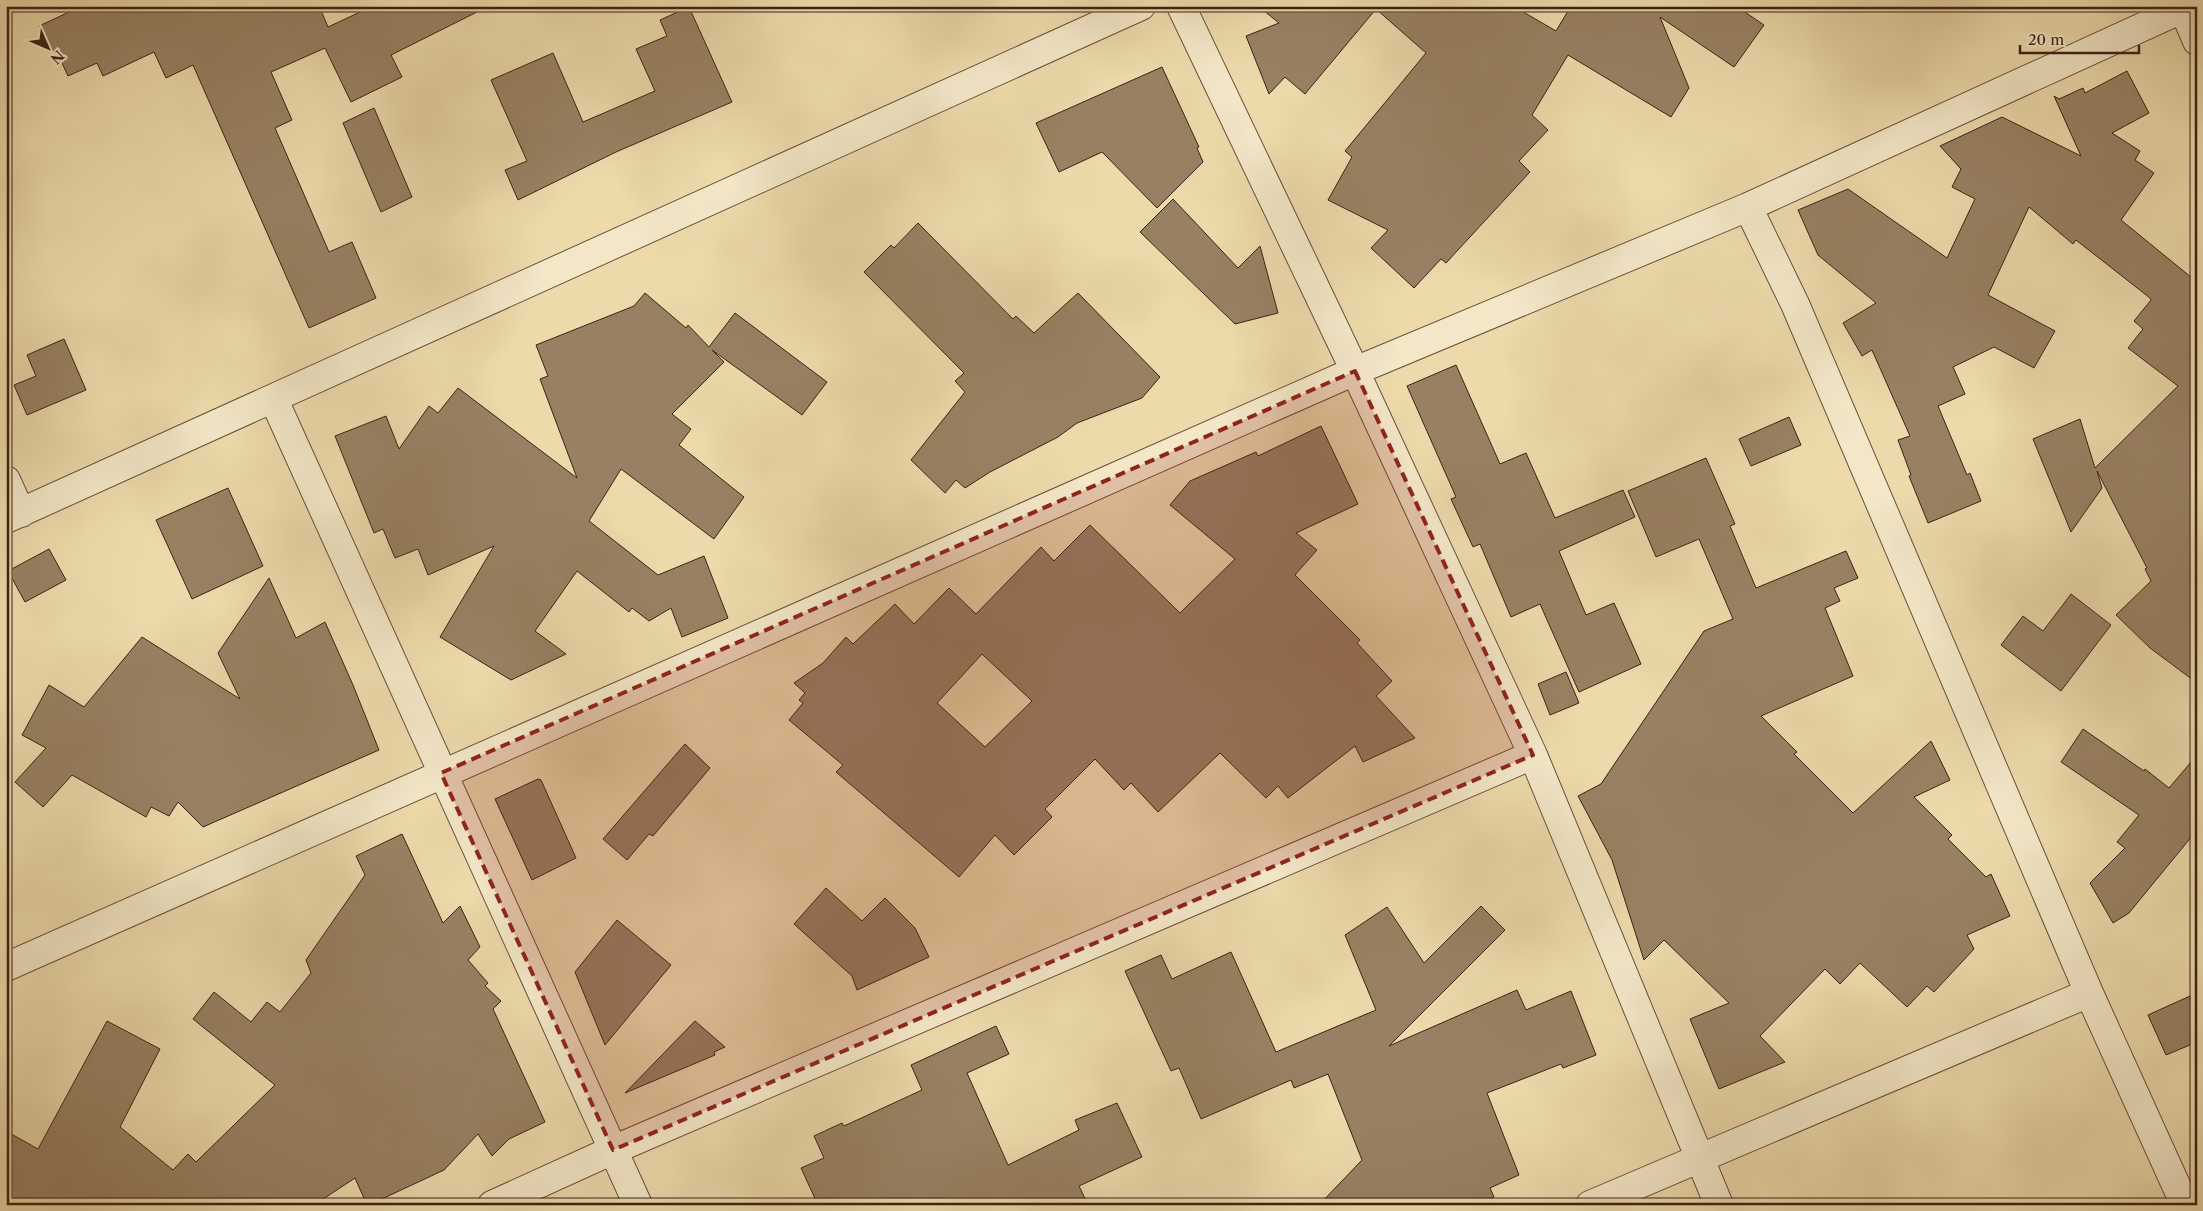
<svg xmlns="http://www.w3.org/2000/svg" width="2203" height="1211" font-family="'Libre Caslon Text',serif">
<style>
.building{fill:#988163;stroke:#3d2116;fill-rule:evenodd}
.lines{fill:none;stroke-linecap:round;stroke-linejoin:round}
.street-casing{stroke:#694f3b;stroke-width:30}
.street{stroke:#f3e7c8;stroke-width:28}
.marked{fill:#8f2418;fill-opacity:0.2;stroke:#8f2418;stroke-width:4;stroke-dasharray:10 6;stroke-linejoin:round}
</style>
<rect width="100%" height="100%" fill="#ecdaab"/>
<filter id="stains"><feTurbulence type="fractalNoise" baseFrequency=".004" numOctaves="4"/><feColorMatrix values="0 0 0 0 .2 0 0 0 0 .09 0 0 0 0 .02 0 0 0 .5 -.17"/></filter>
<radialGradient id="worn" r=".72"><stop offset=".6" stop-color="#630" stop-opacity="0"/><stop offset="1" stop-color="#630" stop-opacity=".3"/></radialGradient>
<path class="building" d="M 82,6 L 319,6 L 328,27 L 373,6 L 489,6 L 391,55 L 402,77 L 351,102 L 325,48 L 271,72 L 292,120 L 275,128 L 329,252 L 352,242 L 376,298 L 309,328 L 193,65 L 166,78 L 154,52 L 103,76 L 97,63 L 68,76 L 56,50 L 50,52 L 39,26 Z
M 1258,6 L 1513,6 L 1556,31 L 1571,6 L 1736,6 L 1764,25 L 1734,67 L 1660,17 L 1689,88 L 1671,117 L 1568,55 L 1532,115 L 1548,130 L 1519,161 L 1530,172 L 1446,263 L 1441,259 L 1414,288 L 1371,248 L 1388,230 L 1328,200 L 1352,157 L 1345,151 L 1426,53 L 1376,9 L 1305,94 L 1285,77 L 1269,94 L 1246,36 L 1279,23 Z
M 689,7 L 732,102 L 616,152 L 518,200 L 505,170 L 527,161 L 491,80 L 553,53 L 583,122 L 655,91 L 636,49 L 667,36 L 660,20 Z
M 1162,67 L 1199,147 L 1197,148 L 1203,162 L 1157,208 L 1102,152 L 1059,172 L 1036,123 Z
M 2127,71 L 2149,113 L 2112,133 L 2140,151 L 2135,160 L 2154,173 L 2121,220 L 2197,282 L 2197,683 L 2150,648 L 2116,615 L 2151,581 L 2145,569 L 2147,568 L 2097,471 L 2102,488 L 2071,532 L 2033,439 L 2080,419 L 2095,468 L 2178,386 L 2128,348 L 2143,329 L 2134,321 L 2151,300 L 2150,298 L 2076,240 L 2073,244 L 2029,207 L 1988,295 L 2055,331 L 2034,368 L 1994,347 L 1953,367 L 1965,394 L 1938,406 L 1967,475 L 1970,473 L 1981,501 L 1928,523 L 1909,476 L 1911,475 L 1898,440 L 1910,436 L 1872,350 L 1862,356 L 1843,323 L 1876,303 L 1818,255 L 1798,210 L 1848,189 L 1947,258 L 1975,199 L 1952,187 L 1961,169 L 1940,146 L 2002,117 L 2081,156 L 2054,96 L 2059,99 L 2083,88 L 2085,93 Z
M 374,108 L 412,197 L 381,212 L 343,123 Z
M 1173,199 L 1238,268 L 1260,246 L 1278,313 L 1235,324 L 1140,232 Z
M 918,223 L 1013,319 L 1016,316 L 1034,333 L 1078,293 L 1160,377 L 1142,398 L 1077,423 L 1058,437 L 990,472 L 965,488 L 956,480 L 945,493 L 911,460 L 965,392 L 955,381 L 964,373 L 864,272 L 891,245 L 894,248 Z
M 645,293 L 686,328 L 688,325 L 709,347 L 735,313 L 827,382 L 802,415 L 712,350 L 724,362 L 672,414 L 691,429 L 679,445 L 744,497 L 714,539 L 621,469 L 589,521 L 658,575 L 704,556 L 728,618 L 682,637 L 671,608 L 649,621 L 632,608 L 629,612 L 577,571 L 535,631 L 566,654 L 511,680 L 440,637 L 494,546 L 428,575 L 418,549 L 395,558 L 383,529 L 374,533 L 335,436 L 386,416 L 399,449 L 429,406 L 438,413 L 458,388 L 577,478 L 540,379 L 548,376 L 536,345 L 634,306 Z
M 64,339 L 86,390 L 27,415 L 14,385 L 36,376 L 27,355 Z
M 1456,365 L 1500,464 L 1526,453 L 1555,518 L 1623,490 L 1635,517 L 1559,551 L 1586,615 L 1614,603 L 1641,664 L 1579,692 L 1540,604 L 1511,617 L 1480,544 L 1473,547 L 1451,499 L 1456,497 L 1407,386 Z
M 1789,417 L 1801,445 L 1751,466 L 1739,439 Z
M 1321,426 L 1358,504 L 1296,533 L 1317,550 L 1295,575 L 1360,640 L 1357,643 L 1392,681 L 1376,696 L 1415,738 L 1363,762 L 1355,746 L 1288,798 L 1278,786 L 1266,798 L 1220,753 L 1158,812 L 1131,783 L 1124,790 L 1095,759 L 1045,809 L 1052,817 L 1014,855 L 995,835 L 959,877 L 836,772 L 843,765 L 789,720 L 803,703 L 799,700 L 805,693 L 794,683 L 823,663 L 846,637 L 853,644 L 895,604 L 914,624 L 949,588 L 976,614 L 1041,547 L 1054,561 L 1090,525 L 1180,613 L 1235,559 L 1170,505 L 1190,481 L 1256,452 L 1258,456 ZM 982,654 L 1032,701 L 985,747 L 937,703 Z
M 1706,458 L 1735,524 L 1730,526 L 1756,588 L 1846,551 L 1858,578 L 1834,588 L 1840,601 L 1825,608 L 1853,676 L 1761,716 L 1797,752 L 1794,754 L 1853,813 L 1931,741 L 1950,780 L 1914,797 L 1952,835 L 1948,839 L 1986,877 L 1991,874 L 2010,916 L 1967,935 L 1974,949 L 1934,992 L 1927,986 L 1907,1007 L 1860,963 L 1840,984 L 1825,969 L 1760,1036 L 1785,1062 L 1719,1089 L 1690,1019 L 1729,1003 L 1664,940 L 1644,960 L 1612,860 L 1578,796 L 1601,784 L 1704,631 L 1733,619 L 1699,539 L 1656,557 L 1628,491 Z
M 228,488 L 263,566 L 192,599 L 156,520 Z
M 49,549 L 66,580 L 25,602 L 8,571 Z
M 269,578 L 296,638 L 325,622 L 353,685 L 379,750 L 203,827 L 178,802 L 169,816 L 151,807 L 146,817 L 72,775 L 43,807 L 15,782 L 46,748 L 22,735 L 49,685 L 84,707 L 142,637 L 240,699 L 218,653 Z
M 2071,594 L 2111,625 L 2061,691 L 2001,645 L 2023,616 L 2043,631 Z
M 1566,672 L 1579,703 L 1550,715 L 1538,684 Z
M 2083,729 L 2144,771 L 2145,769 L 2169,788 L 2197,755 L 2197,830 L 2129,913 L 2113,923 L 2090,883 L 2125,848 L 2117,842 L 2139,815 L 2061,762 Z
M 685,744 L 710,768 L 653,836 L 649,834 L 627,860 L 603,839 Z
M 538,779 L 541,780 L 576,858 L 532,880 L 495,799 Z
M 402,834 L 443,923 L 460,906 L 480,947 L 468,960 L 488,983 L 485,986 L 501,1001 L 493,1009 L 545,1122 L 509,1139 L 492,1156 L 478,1134 L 444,1170 L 369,1205 L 367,1205 L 355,1178 L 314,1205 L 6,1205 L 6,1131 L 38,1149 L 107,1021 L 160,1049 L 120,1127 L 173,1170 L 188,1154 L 196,1162 L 275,1085 L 193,1019 L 214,992 L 251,1022 L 267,1002 L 280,1012 L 311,973 L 306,960 L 365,875 L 356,856 Z
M 826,888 L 862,921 L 885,898 L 915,928 L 929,957 L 857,990 L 852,976 L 794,924 Z
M 1481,906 L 1505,930 L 1389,1046 L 1517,990 L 1526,1010 L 1571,991 L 1596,1055 L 1563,1068 L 1561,1064 L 1487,1093 L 1519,1175 L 1490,1188 L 1494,1197 L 1476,1205 L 1319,1205 L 1362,1160 L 1328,1074 L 1294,1088 L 1291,1080 L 1201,1119 L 1179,1068 L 1171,1071 L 1125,971 L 1161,955 L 1172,979 L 1231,952 L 1276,1052 L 1376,1010 L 1345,935 L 1387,907 L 1424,963 Z
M 617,920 L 671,965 L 605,1045 L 575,972 Z
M 2190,996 L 2197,1014 L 2197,1042 L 2166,1055 L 2148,1015 Z
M 695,1021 L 725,1047 L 714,1052 L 715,1055 L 625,1093 Z
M 996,1026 L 1009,1054 L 967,1073 L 1008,1165 L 1079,1130 L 1075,1120 L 1117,1103 L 1142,1157 L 1079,1186 L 1088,1205 L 818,1205 L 801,1168 L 824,1158 L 814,1136 L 842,1123 L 844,1126 L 922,1090 L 911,1065 Z"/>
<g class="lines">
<defs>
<path id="street" d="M 1181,6 L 1355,371 L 1533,755 L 1719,1205
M 2182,6 L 2197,41
M 1748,207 L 1795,304 L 2089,993 L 2185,1205
M 274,400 L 638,1205
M 6,480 L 21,513
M 6,519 L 1141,6
M 6,967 L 1355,371 L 1748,207 L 2184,8
M 492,1205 L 613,1150 L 1533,755
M 1590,1205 L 2089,993"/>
</defs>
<use href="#street" class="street-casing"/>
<use href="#street" class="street"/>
</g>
<path class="marked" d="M 1355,371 L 1533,755 L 613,1150 L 441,773 Z"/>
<rect width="2203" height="1211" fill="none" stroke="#ecdaab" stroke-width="25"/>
<rect x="8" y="8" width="2188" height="1196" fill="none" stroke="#3d2116" stroke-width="2.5"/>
<rect x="12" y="12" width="2178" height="1186" fill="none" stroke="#3d2116"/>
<g transform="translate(48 48) rotate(135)" stroke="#f3e7c8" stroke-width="4" paint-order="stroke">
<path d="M0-4L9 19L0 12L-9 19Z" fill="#3d2116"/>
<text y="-8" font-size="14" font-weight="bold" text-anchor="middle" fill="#3d2116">N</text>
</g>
<path d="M2020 45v8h119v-8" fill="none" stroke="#3d2116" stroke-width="2.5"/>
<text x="2028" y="45" font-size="15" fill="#3d2116" stroke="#f3e7c8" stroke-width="4" paint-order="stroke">20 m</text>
<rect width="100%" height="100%" filter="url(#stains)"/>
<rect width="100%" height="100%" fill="url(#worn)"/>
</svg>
